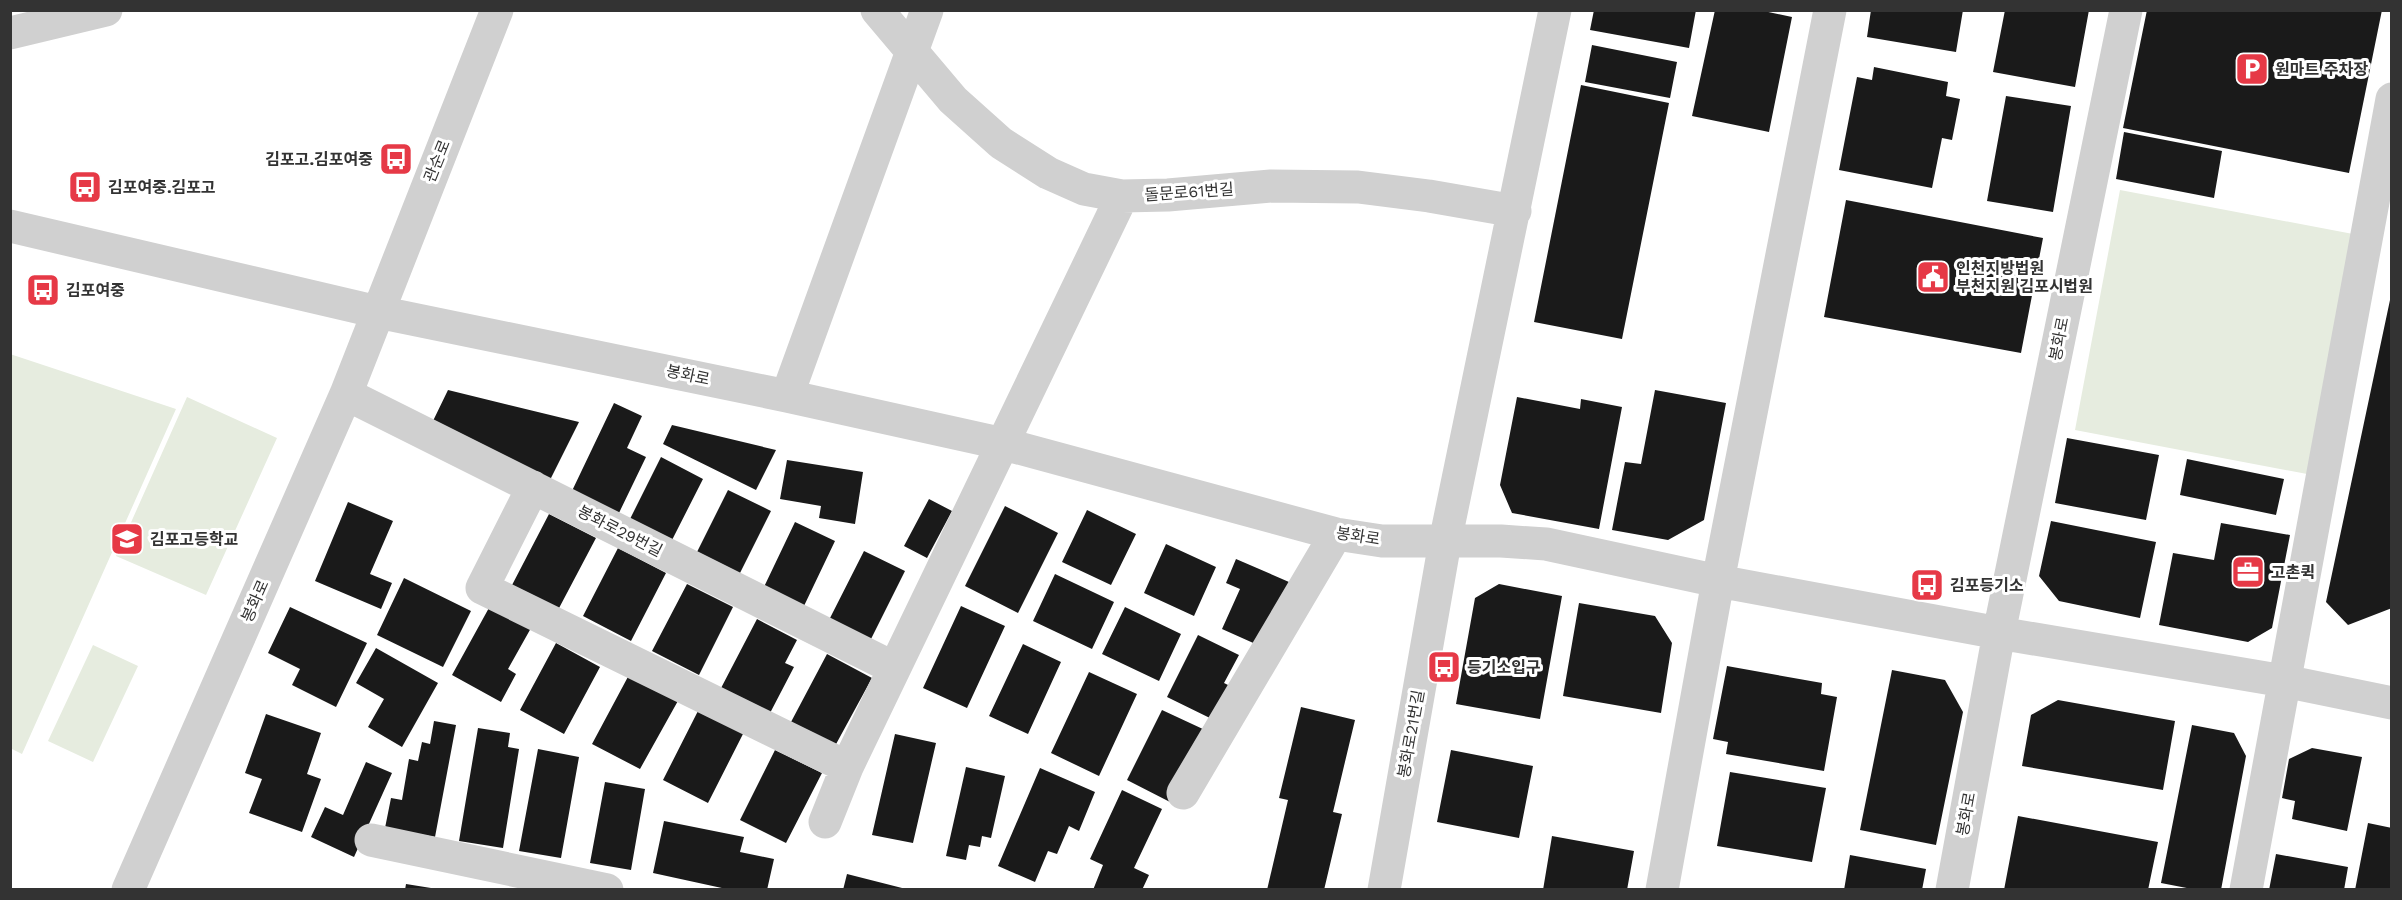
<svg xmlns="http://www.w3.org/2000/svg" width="2402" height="900" font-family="'Work Sans','Noto Sans KR',sans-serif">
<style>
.green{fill:#e6ecdf}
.building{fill:#1a1a1a}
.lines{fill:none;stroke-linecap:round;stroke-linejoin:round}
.minor{stroke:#d0d0d0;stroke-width:33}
.labels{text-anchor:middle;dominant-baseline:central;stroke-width:6;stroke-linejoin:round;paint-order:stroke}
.poi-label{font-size:16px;font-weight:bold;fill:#333;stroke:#fff;text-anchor:start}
.street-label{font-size:16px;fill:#333;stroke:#fff}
</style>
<rect width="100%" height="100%" fill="#fff"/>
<path class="green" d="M 2120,190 L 2353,234 L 2307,474 L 2075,430 Z
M 10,354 L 176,409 L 22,754 L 10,748 Z
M 187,397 L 277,438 L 206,595 L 116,556 Z
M 93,645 L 138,666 L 93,762 L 48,741 Z"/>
<path class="building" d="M 1594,10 L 1696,10 L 1689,48 L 1590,30 Z
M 1715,10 L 1759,10 L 1792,17 L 1769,132 L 1692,116 Z
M 1871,10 L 1963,10 L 1956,52 L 1867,37 Z
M 2005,10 L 2089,10 L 2075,87 L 1993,72 Z
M 2147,10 L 2382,10 L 2349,173 L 2123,128 Z
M 1592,45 L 1677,62 L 1670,98 L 1585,82 Z
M 1874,67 L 1948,82 L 1946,96 L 1960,99 L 1952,140 L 1942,138 L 1932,188 L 1839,170 L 1857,77 L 1872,80 Z
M 1581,85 L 1669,103 L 1622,339 L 1534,322 Z
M 2006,96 L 2071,106 L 2053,212 L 1987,201 Z
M 2124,132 L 2222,151 L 2214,198 L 2116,179 Z
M 1846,200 L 2043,238 L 2021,353 L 1824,317 Z
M 2390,300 L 2392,608 L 2348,625 L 2326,602 Z
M 448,390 L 579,422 L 550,480 L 432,423 Z
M 1655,390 L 1726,403 L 1704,520 L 1668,540 L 1612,530 L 1625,462 L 1641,464 Z
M 1517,397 L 1580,409 L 1581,399 L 1622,407 L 1599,529 L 1512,513 L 1500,485 Z
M 614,403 L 642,416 L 627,448 L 646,457 L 618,515 L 571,493 Z
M 672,425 L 776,450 L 756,490 L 663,444 Z
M 2067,438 L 2159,455 L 2146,520 L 2055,503 Z
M 661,457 L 703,479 L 670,544 L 628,523 Z
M 2187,459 L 2284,479 L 2276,515 L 2180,495 Z
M 787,460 L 863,472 L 855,524 L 819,518 L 821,506 L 780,499 Z
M 728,490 L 771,511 L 738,577 L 695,556 Z
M 929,499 L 952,511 L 927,558 L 904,546 Z
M 348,502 L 393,521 L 370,574 L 392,583 L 381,609 L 315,581 Z
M 1005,506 L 1058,533 L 1018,613 L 965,586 Z
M 1087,510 L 1136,534 L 1111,585 L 1062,562 Z
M 549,514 L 596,538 L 558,610 L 511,587 Z
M 2051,521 L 2156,542 L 2140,618 L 2059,601 L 2039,576 Z
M 795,522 L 835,541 L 803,608 L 763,589 Z
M 2221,523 L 2290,535 L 2272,628 L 2248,642 L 2159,625 L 2173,553 L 2214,560 Z
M 1166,544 L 1216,567 L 1194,616 L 1144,593 Z
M 618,548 L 666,573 L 631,641 L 583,616 Z
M 864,551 L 905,571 L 870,641 L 829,620 Z
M 1236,559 L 1289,582 L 1260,646 L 1222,629 L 1240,589 L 1226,583 Z
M 1055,574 L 1114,602 L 1092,649 L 1033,621 Z
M 404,578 L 471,611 L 443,667 L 377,635 Z
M 687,584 L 733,607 L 699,675 L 652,651 Z
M 1499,584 L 1562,596 L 1540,719 L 1456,704 L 1475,598 Z
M 1579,603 L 1655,616 L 1672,643 L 1661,713 L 1563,696 Z
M 490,606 L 531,628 L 508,669 L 516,674 L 501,702 L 452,675 Z
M 961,606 L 1005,626 L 967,708 L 923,688 Z
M 290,607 L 367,643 L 336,707 L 292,685 L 300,669 L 268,653 Z
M 1125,607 L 1181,634 L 1159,681 L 1102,654 Z
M 757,619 L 797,640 L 785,663 L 794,667 L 769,715 L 720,690 Z
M 1198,635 L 1239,655 L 1224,683 L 1232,687 L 1216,721 L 1167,697 Z
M 556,643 L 600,667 L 564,734 L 520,710 Z
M 1023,644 L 1061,662 L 1028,734 L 989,716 Z
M 376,648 L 438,683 L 402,747 L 368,727 L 384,699 L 356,683 Z
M 827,654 L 872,678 L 835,746 L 791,722 Z
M 1727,666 L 1822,683 L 1821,694 L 1837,697 L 1824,771 L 1726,754 L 1728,742 L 1713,739 Z
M 1892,670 L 1945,680 L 1963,712 L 1936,845 L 1860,830 Z
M 1089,672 L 1137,694 L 1099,776 L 1051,753 Z
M 630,673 L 679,699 L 640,769 L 592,744 Z
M 2058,700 L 2175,721 L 2163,790 L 2022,766 L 2031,715 Z
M 1301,707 L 1355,720 L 1333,812 L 1342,814 L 1324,890 L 1267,890 L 1288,800 L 1279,798 Z
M 699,709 L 744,732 L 708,803 L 663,780 Z
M 1162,710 L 1205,730 L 1170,802 L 1127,780 Z
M 266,714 L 321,733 L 307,774 L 321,779 L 302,832 L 249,813 L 262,779 L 245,773 Z
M 434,721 L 456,725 L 435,837 L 385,828 L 391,798 L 402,800 L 409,759 L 418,761 L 422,742 L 430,744 Z
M 2192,725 L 2234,733 L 2246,756 L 2221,890 L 2197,890 L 2161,883 Z
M 478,728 L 510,733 L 508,747 L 519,749 L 503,848 L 459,841 Z
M 895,734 L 936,743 L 913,843 L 872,835 Z
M 2312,748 L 2362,757 L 2347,831 L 2292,819 L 2295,801 L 2282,798 L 2289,759 Z
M 538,749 L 579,757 L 561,858 L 519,851 Z
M 775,750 L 822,773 L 786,843 L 740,820 Z
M 1451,750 L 1533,766 L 1519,838 L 1437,822 Z
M 366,762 L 392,773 L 354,857 L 311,837 L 325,807 L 343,815 Z
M 966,767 L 1005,776 L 991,838 L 982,836 L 980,847 L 969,845 L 966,860 L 946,856 Z
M 1040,768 L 1095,792 L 1079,831 L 1069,826 L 1057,854 L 1048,851 L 1035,882 L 998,866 Z
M 1730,772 L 1826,788 L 1812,862 L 1717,846 Z
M 605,782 L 645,789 L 631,870 L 590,863 Z
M 1122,790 L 1162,809 L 1134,868 L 1149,875 L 1142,890 L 1093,890 L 1103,865 L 1090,859 Z
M 2018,816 L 2158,842 L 2148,890 L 2004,890 Z
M 664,821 L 744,837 L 740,852 L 774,859 L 767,890 L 731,890 L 653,873 Z
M 2368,823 L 2392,828 L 2392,890 L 2355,890 Z
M 1552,836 L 1634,851 L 1627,890 L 1543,890 Z
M 2276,854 L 2348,867 L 2344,890 L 2269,890 Z
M 1850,855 L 1926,869 L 1922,890 L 1844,890 Z
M 847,874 L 906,889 L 906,890 L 843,890 Z
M 406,884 L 431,888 L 431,890 L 405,890 Z"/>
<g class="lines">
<path class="minor" d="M 877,10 L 953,100 L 1001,143 L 1048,173 L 1084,189 L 1122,196 L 1168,195 L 1271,186 L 1358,187 L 1429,196 L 1515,211
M 10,33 L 106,10
M 10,226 L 378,312 L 787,396 L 1004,444 L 1336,534 L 1382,541 L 1501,541 L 1546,544 L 1718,581 L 1999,633 L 2284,681 L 2392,703
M 346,394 L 894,668
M 787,396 L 927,10
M 533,487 L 482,588 L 847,767
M 1183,793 L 1336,534
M 825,822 L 847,767 L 1122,196
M 371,840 L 607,890
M 128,890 L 346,394 L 497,10
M 1384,890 L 1445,542 L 1555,10
M 1662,890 L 1718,581 L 1830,10
M 1952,890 L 1999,633 L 2126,10
M 2246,890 L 2392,99"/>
</g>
<defs>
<symbol id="parking-square" viewBox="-11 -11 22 22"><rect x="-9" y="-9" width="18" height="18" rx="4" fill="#e63946" stroke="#fff"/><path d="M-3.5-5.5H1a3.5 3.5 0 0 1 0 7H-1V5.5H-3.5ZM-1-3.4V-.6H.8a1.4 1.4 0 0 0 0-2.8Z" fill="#fff"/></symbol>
<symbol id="bus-square" viewBox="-11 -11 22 22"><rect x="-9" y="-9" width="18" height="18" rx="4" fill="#e63946" stroke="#fff"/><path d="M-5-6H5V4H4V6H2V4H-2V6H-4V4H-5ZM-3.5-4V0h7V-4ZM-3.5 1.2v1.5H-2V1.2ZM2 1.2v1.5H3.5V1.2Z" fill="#fff"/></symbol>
<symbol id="civic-square" viewBox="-11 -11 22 22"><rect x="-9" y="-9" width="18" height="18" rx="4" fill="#e63946" stroke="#fff"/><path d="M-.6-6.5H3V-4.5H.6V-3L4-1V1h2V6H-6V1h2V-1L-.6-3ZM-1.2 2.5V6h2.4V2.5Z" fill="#fff"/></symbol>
<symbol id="school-square" viewBox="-11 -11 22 22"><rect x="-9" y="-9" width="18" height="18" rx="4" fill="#e63946" stroke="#fff"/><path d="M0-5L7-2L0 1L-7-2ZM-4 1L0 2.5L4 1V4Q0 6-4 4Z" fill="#fff"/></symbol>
<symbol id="office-square" viewBox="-11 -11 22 22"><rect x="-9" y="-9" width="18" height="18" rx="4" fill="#e63946" stroke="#fff"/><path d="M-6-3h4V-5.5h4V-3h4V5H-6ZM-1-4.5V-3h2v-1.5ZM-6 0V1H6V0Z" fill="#fff"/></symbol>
</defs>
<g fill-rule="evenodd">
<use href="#parking-square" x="2233" y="50" width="38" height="38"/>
<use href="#bus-square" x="377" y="140" width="38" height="38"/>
<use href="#bus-square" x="66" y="168" width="38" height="38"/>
<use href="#civic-square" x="1914" y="258" width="38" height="38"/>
<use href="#bus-square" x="24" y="271" width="38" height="38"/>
<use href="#school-square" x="108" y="520" width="38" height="38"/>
<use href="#office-square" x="2229" y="553" width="38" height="38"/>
<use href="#bus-square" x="1908" y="566" width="38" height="38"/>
<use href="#bus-square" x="1425" y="648" width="38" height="38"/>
</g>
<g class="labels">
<g class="poi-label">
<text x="2275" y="69">원마트 주차장</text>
<text x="373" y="159" text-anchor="end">김포고.김포여중</text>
<text x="108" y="187">김포여중.김포고</text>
<text x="1956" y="268">인천지방법원<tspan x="1956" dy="18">부천지원 김포시법원</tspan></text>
<text x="66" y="290">김포여중</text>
<text x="150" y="539">김포고등학교</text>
<text x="2271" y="572">고촌퀵</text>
<text x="1950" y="585">김포등기소</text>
<text x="1467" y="667">등기소입구</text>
</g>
<g class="street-label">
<text transform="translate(437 161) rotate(-68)">관순로</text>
<text transform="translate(1189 192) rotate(-4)">돌문로61번길</text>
<text transform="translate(2059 339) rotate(-79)">봉화로</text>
<text transform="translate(688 375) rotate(12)">봉화로</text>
<text transform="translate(620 531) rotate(27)">봉화로29번길</text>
<text transform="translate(1358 536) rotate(9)">봉화로</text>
<text transform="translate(255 601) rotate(-66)">봉화로</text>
<text transform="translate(1411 734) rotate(-80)">봉화로21번길</text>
<text transform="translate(1966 814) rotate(-80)">봉화로</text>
</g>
</g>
<rect width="2402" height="900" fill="none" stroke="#333333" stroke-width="24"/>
</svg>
